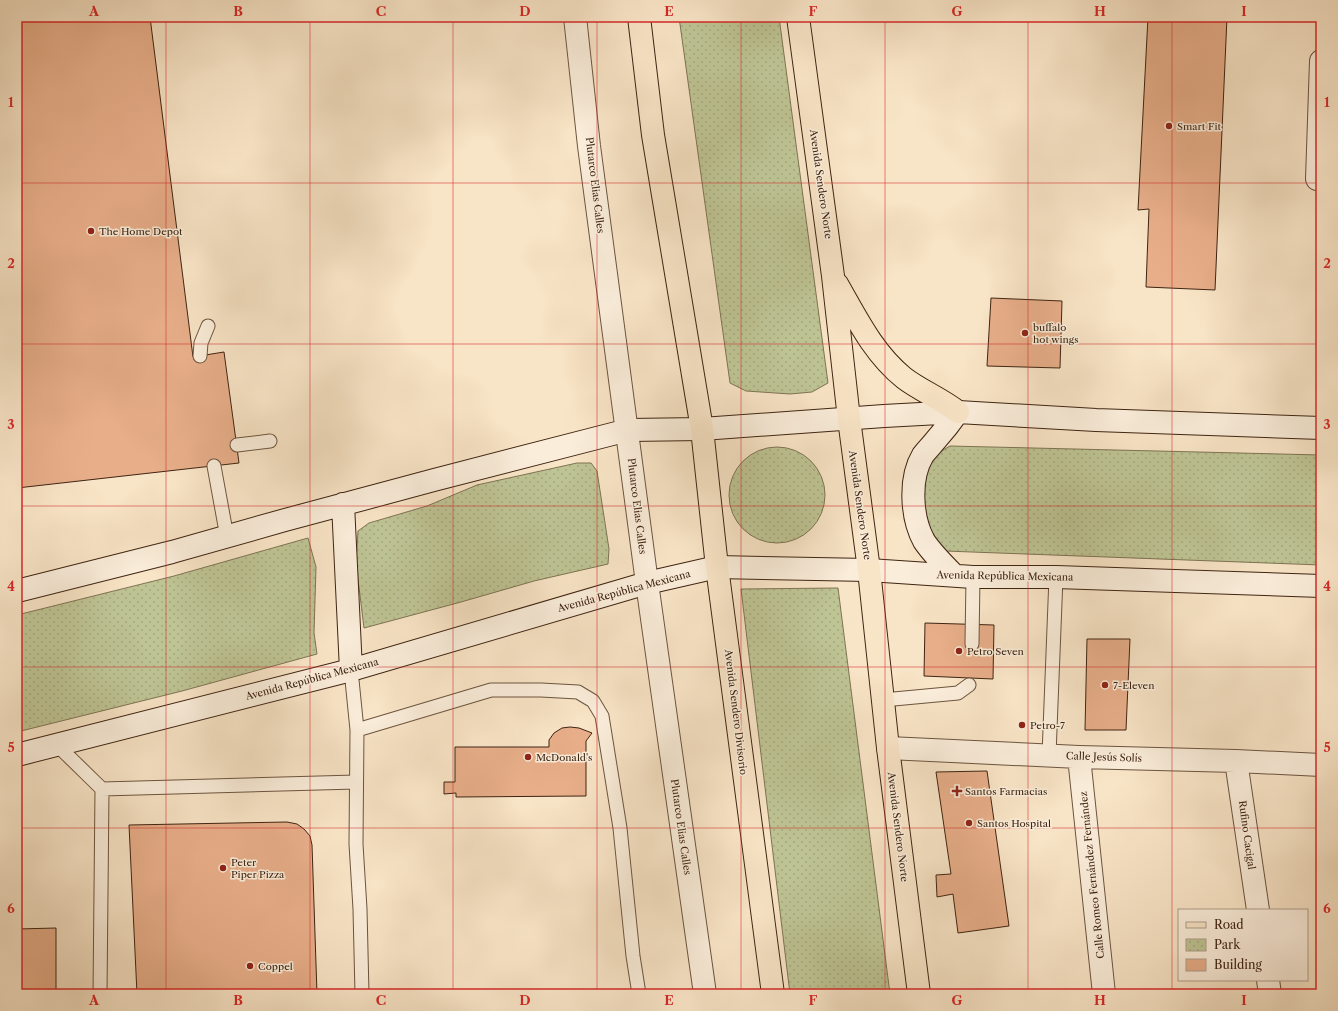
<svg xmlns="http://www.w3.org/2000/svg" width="1338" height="1011" font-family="'Libre Caslon Text',serif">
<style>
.park{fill:url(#park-dots);stroke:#7e7453}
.building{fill:#e7ae89;stroke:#3f2412}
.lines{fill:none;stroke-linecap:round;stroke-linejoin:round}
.service-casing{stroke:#6d543f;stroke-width:15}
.minor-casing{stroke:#6d543f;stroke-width:24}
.tertiary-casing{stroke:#6d543f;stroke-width:24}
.secondary-casing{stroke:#3f2412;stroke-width:24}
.primary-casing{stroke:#3f2412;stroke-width:24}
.service{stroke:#faedda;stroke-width:13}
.minor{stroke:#faedda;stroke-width:22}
.tertiary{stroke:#faedda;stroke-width:22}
.secondary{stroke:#faedda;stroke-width:22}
.primary{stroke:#f8e4c6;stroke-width:22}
.grid{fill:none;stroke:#d62828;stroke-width:1;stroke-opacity:0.55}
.poi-dot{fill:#8f2418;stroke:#faedda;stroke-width:1.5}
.labels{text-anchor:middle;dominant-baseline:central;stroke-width:3;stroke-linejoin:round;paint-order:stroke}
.poi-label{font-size:10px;fill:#3f2412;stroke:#faedda;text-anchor:start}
.street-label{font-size:10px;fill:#3f2412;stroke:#faedda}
.neatline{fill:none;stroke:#d62828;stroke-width:1.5}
.grid-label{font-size:13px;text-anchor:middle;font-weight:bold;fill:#d62828}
</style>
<defs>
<pattern id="park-dots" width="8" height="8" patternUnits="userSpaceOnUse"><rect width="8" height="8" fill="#bec494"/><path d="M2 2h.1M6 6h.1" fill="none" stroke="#a4a87f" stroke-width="1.8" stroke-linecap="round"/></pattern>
</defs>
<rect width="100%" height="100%" fill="#f8e4c6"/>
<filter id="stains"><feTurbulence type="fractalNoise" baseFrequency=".005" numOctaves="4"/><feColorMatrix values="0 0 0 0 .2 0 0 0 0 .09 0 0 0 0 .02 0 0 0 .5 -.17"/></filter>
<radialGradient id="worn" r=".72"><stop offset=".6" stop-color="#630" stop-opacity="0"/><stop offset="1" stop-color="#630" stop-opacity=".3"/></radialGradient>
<path class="park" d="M 679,17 L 779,17 L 828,383 L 812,392 L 790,394 L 746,391 L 730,383 Z
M 950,446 L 1321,455 L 1321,565 L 945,551 L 935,541 L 926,525 L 923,510 L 923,480 L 930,465 L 938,453 Z
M729 495a48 48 0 1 1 96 0a48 48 0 1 1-96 0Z
M 577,463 L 591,463 L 597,471 L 609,549 L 608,564 L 534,581 L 461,602 L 364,628 L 356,563 L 358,531 L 369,523 L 427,506 L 477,485 Z
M 308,538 L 316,567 L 314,633 L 317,654 L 182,691 L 17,732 L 17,615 L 174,576 Z
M 838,588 L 890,994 L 790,994 L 741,589 Z"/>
<path class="building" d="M 17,17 L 150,17 L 193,357 L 224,352 L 239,463 L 17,488 Z
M 1148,17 L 1227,17 L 1215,290 L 1146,287 L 1149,209 L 1138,210 Z
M 991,298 L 1062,301 L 1060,368 L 987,366 Z
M 925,623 L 994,625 L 993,679 L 924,676 Z
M 1087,639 L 1130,639 L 1126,730 L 1085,730 Z
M 570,727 L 579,728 L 592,733 L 586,741 L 586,796 L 456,797 L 456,793 L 444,794 L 444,782 L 455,782 L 455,747 L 549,747 L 549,740 L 554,733 L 562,728 Z
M 987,771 L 1009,926 L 958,933 L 953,894 L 937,897 L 936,875 L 951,874 L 936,772 Z
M 287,822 L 297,824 L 304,829 L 310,836 L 312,845 L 317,994 L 137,994 L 129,825 Z
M 56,928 L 56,994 L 17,994 L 17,929 Z"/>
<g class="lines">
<defs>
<path id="service" d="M 200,356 L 201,343 L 208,326
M 237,445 L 270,441
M 214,466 L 227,537
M 972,644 L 973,577
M 351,670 L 357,730 L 356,844 L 360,909 L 362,994
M 883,700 L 958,693 L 969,685
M 357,730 L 491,690 L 541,690 L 578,692 L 593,701 L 602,716 L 620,828 L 633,956 L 639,994
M 57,745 L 102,789 L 356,782
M 1049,755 L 1056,577
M 100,994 L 102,789"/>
<path id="minor" d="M 1317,179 L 1321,61
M 888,748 L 1079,757 L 1236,761 L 1321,765
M 1079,757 L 1104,994
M 1236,761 L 1258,910
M 1268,980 L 1270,994"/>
<path id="tertiary" d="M 575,17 L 589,146 L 647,583 L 705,994"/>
<path id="secondary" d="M 343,504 L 351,670
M 954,575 C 944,565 932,553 924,541 C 911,517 909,478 923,455 C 927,450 931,446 935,441 C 943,432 951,422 958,412
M 17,591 L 172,552 L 285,520 L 434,480 L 628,430 L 702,429 L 884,416 L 958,412 L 1096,420 L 1321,428
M 17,755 L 351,670 L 647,583 L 717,567 L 869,570 L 973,577 L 1056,577 L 1321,586"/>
<path id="primary" d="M 639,17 L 653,135 L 702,429 L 717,567 L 773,994
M 798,17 L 833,276 L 849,419 L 869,570 L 888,748 L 919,994
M 837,284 C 856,317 873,353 904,378 C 921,391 942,399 958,412"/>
</defs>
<use href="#service" class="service-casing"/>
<use href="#minor" class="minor-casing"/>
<use href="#tertiary" class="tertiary-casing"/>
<use href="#secondary" class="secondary-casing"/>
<use href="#primary" class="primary-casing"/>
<use href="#service" class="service"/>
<use href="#minor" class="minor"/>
<use href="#tertiary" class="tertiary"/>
<use href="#secondary" class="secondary"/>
<use href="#primary" class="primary"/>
</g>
<path class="grid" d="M 166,17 L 166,994M 310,17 L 310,994M 453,17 L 453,994M 597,17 L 597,994M 741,17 L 741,994M 885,17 L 885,994M 1028,17 L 1028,994M 1172,17 L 1172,994M 17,183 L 1321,183M 17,344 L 1321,344M 17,506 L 1321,506M 17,667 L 1321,667M 17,828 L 1321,828"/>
<g class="poi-dot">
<circle cx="1169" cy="126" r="4"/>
<circle cx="91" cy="231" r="4"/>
<circle cx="1025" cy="333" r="4"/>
<circle cx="959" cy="651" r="4"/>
<circle cx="1105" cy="685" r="4"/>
<circle cx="1022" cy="725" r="4"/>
<circle cx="528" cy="757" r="4"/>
<path d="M955 785h4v4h4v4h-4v4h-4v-4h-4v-4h4z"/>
<circle cx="969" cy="823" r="4"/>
<circle cx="223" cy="868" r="4"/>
<circle cx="250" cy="966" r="4"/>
</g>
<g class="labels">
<g class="poi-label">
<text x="1177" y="126">Smart Fit</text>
<text x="99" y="231">The Home Depot</text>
<text x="1033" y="327">buffalo<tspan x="1033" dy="12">hot wings</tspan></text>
<text x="967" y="651">Petro Seven</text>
<text x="1113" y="685">7-Eleven</text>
<text x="1030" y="725">Petro-7</text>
<text x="536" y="757">McDonald's</text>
<text x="965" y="791">Santos Farmacias</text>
<text x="977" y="823">Santos Hospital</text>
<text x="231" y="862">Peter<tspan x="231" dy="12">Piper Pizza</tspan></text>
<text x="258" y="966">Coppel</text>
</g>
<g class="street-label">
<text transform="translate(821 184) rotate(82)">Avenida Sendero Norte</text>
<text transform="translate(595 185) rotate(83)">Plutarco Elias Calles</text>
<text transform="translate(860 505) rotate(82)">Avenida Sendero Norte</text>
<text transform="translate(637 506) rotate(83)">Plutarco Elias Calles</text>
<text transform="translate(1005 576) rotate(1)">Avenida República Mexicana</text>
<text transform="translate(624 591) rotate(-15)">Avenida República Mexicana</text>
<text transform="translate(312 679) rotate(-15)">Avenida República Mexicana</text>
<text transform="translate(736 712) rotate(83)">Avenida Sendero Divisorio</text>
<text transform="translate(1104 757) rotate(2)">Calle Jesús Solís</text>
<text transform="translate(681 827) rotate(82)">Plutarco Elias Calles</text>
<text transform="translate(898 827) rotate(83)">Avenida Sendero Norte</text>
<text transform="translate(1247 835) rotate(82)">Rufino Cacigal</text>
<text transform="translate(1092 875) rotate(-96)">Calle Romeo Fernández Fernández</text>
</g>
</g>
<rect width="1338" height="1011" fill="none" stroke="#f8e4c6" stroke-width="44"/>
<rect x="1178" y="909" width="130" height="72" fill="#faedda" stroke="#af9d8a"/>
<rect x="1186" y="922" width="20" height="6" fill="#f8e4c6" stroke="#af9d8a"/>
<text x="1214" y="929" font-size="12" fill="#3f2412">Road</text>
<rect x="1186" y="939" width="20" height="12" fill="url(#park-dots)" stroke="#af9d8a"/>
<text x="1214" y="949" font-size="12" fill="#3f2412">Park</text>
<rect x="1186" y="959" width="20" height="12" fill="#e7ae89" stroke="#af9d8a"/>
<text x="1214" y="969" font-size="12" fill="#3f2412">Building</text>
<rect x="22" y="22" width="1294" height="967" class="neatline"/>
<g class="grid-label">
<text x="94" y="16">A</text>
<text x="238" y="16">B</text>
<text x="381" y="16">C</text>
<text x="525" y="16">D</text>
<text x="669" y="16">E</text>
<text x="813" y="16">F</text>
<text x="957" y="16">G</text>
<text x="1100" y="16">H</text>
<text x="1244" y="16">I</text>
<text x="11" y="107">1</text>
<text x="1327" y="107">1</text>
<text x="11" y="268">2</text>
<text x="1327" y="268">2</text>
<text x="11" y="429">3</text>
<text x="1327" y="429">3</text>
<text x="11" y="591">4</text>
<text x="1327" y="591">4</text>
<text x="11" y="752">5</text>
<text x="1327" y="752">5</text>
<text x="11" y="913">6</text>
<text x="1327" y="913">6</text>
<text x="94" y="1005">A</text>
<text x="238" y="1005">B</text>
<text x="381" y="1005">C</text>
<text x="525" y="1005">D</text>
<text x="669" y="1005">E</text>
<text x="813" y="1005">F</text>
<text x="957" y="1005">G</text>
<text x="1100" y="1005">H</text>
<text x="1244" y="1005">I</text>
</g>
<rect width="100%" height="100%" filter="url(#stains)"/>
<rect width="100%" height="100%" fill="url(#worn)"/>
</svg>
